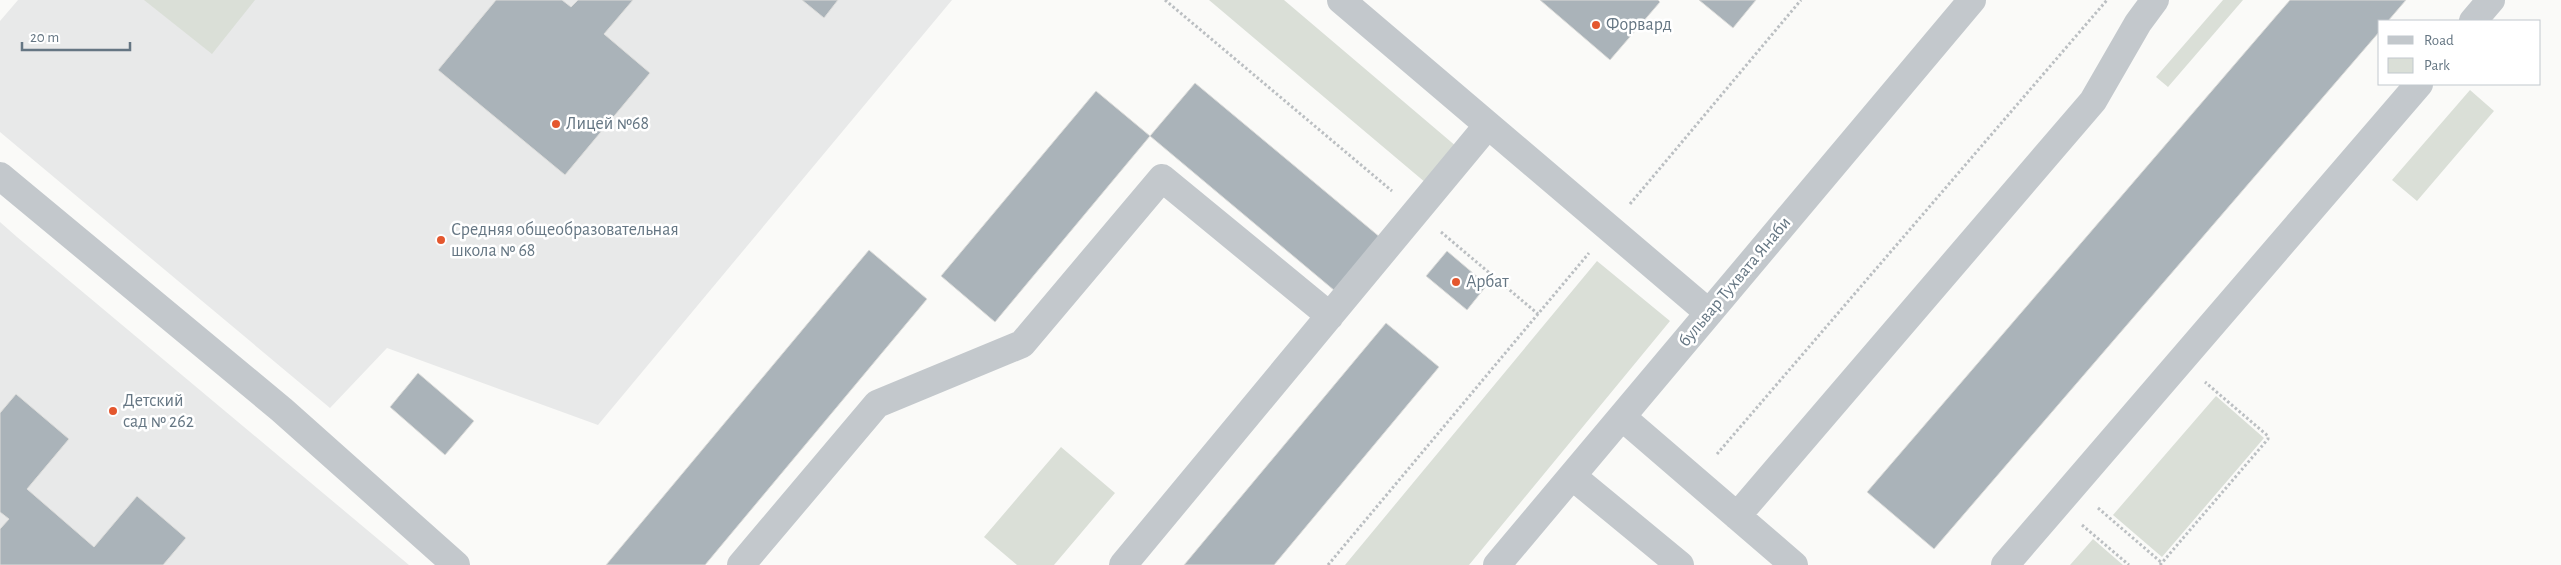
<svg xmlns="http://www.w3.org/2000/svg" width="2561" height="565" font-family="'Alegreya Sans',sans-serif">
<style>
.built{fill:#e8e9e9}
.green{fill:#dadfd7}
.building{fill:#aab3b9;stroke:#dcdcda}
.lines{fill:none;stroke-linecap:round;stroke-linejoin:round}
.path{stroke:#bbbfc2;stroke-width:3;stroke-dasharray:2.5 2.5;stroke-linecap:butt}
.minor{stroke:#c3c8cc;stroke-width:28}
.poi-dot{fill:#e4572e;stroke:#fff;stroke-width:2}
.labels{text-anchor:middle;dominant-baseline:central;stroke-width:5;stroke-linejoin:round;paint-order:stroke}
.poi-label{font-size:18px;fill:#657683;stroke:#fff;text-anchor:start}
.street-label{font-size:18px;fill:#657683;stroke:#fff}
</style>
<rect width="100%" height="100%" fill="#fafaf8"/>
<path class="built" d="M 18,0 L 952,0 L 598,425 L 387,348 L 330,408 L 0,132 L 0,21 Z
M 0,222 L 17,237 L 409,565 L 0,565 Z"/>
<path class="green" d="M 144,0 L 255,0 L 212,54 Z
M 1209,0 L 1284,0 L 1457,147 L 1426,183 Z
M 2223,0 L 2243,0 L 2168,87 L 2156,77 Z
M 2470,90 L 2494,111 L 2417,201 L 2392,180 Z
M 1597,261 L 1670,321 L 1469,565 L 1345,565 Z
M 2216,396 L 2264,438 L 2162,557 L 2113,515 Z
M 1061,447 L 1115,493 L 1054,565 L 1017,565 L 984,537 Z
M 2093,539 L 2123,565 L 2070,565 Z"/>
<path class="building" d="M 496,0 L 562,0 L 571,7 L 578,0 L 633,0 L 604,34 L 650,73 L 565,175 L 438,70 Z
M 802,0 L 838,0 L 824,18 Z
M 1540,0 L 1658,0 L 1660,2 L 1610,60 Z
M 1699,0 L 1756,0 L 1733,28 Z
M 2290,0 L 2406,0 L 2388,21 L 2380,21 L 2380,31 L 1934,549 L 1867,492 Z
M 1195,83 L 1381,238 L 1335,291 L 1150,136 Z
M 1096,91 L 1150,136 L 995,322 L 941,276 Z
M 869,250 L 927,299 L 705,565 L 606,565 Z
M 1447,251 L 1487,285 L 1467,310 L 1426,276 Z
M 1386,323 L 1439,367 L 1274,565 L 1184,565 Z
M 418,373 L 474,421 L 445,455 L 390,407 Z
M 16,394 L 69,439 L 27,489 L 94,547 L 137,496 L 186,538 L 163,565 L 0,565 L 0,529 L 9,519 L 0,512 L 0,413 Z"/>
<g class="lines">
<path class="path" d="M 1165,0 L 1392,191
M 1630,204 L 1801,0
M 1441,232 L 1538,314
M 1717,454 L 2107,0
M 2098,508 L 2162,563
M 2082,525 L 2129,565
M 1328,565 L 1589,253
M 2160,565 L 2268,439 L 2268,436 L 2205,382"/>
<path class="minor" d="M 1341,0 L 1709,313
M 2473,21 L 2491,0
M 0,176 L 282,410 L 456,565
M 1622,417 L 1794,565
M 1572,476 L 1680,565
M 1737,516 L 2093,101 L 2138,23 L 2155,0
M 741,565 L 877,404 L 1022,344 L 1162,178 L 1330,316
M 1123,565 L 1488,125
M 1497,565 L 1972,0
M 2005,565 L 2419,84"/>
</g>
<g class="poi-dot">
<circle cx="1596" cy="25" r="5"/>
<circle cx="556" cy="124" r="5"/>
<circle cx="441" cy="240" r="5"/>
<circle cx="1456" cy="282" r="5"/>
<circle cx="113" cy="411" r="5"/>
</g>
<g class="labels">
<g class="poi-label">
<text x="1606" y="25">Форвард</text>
<text x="566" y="124">Лицей №68</text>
<text x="451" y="230">Средняя общеобразовательная<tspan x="451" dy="21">школа № 68</tspan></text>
<text x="1466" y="282">Арбат</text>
<text x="123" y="401">Детский<tspan x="123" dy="21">сад № 262</tspan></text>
</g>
<g class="street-label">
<text transform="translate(1735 282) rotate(-50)">бульвар Тухвата Янаби</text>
</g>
</g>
<rect x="2378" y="20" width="162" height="65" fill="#ffffff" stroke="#c1c8cd"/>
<rect x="2388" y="36" width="25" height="8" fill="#c3c8cc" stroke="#c1c8cd"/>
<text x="2424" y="45" font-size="15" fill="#657683">Road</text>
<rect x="2388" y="58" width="25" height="15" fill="#dadfd7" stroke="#c1c8cd"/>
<text x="2424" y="70" font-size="15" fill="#657683">Park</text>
<path d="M22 42v8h108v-8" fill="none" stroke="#657683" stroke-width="2.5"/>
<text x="30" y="42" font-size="15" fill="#657683" stroke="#ffffff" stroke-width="4" paint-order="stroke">20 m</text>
</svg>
